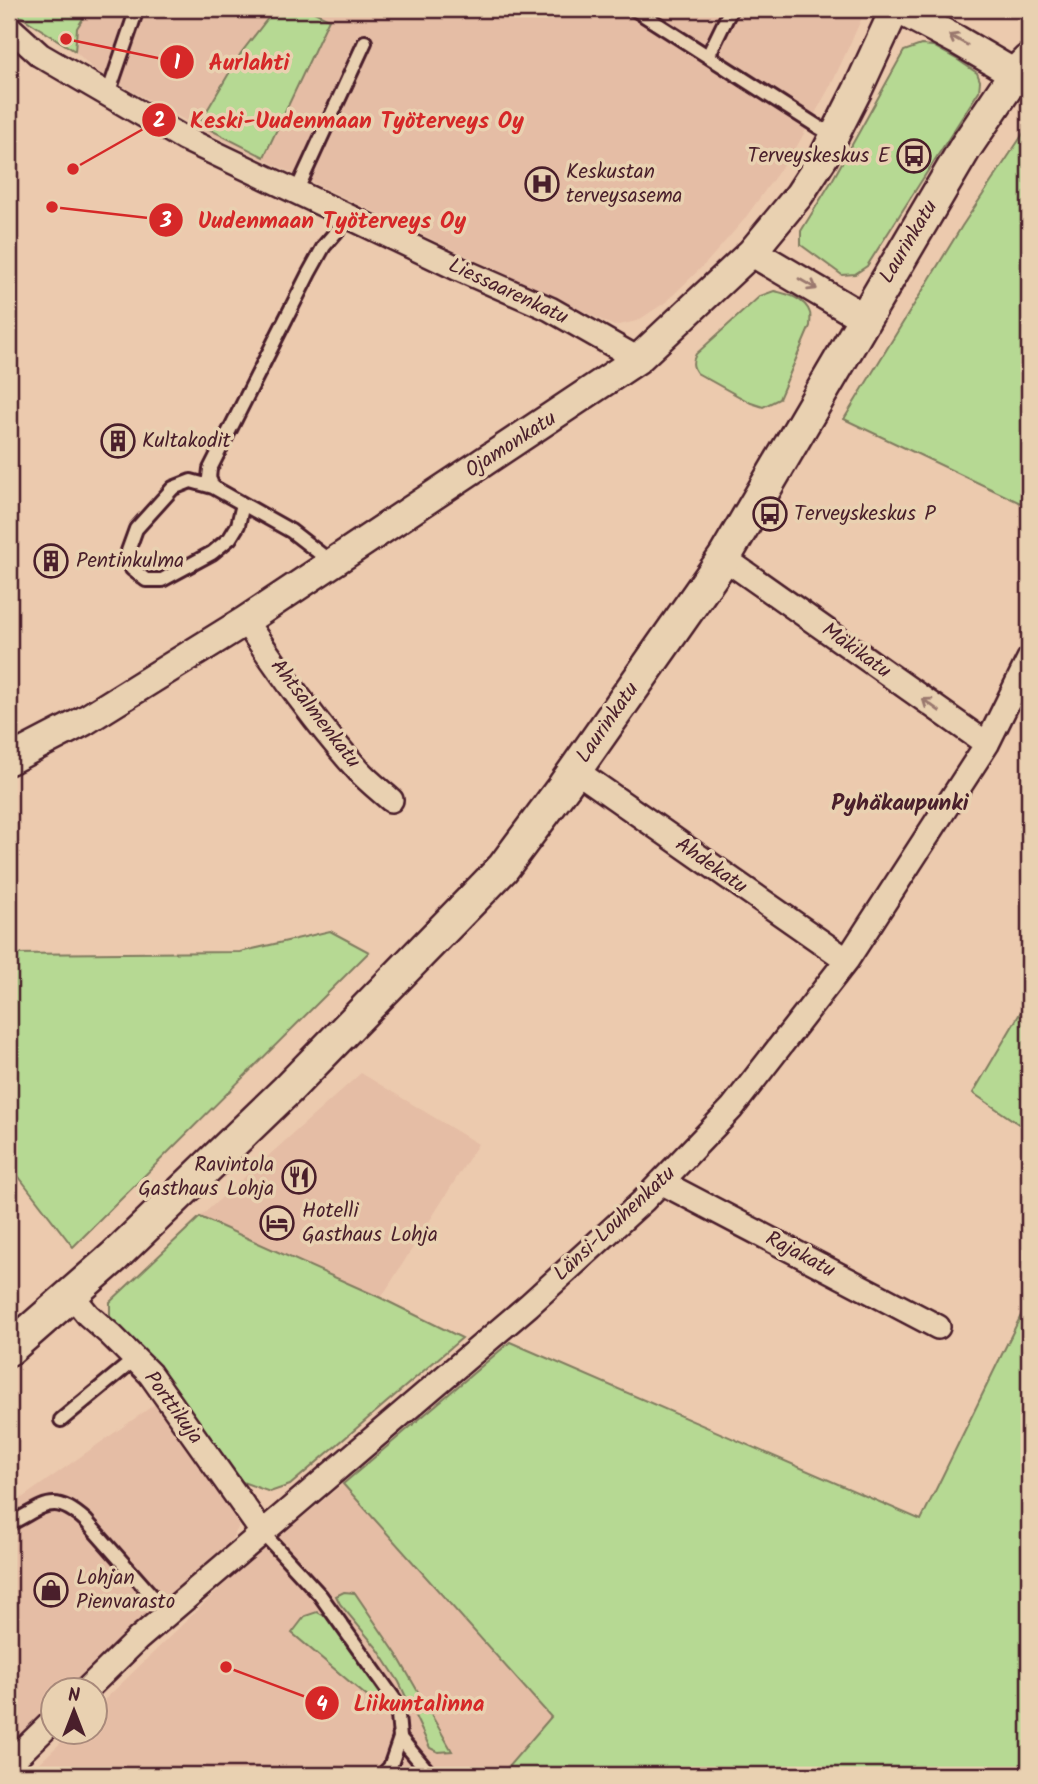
<svg xmlns="http://www.w3.org/2000/svg" width="1038" height="1784" font-family="Kalam,sans-serif">
<style>
.built{fill:#e5bda5}
.green{fill:#b6d993;stroke:#807c5f;stroke-width:2}
.lines{fill:none;stroke-linecap:round;stroke-linejoin:round}
.service-casing{stroke:#4a1f2b;stroke-width:18}
.minor-casing{stroke:#4a1f2b;stroke-width:28}
.tertiary-casing{stroke:#4a1f2b;stroke-width:33}
.secondary-casing{stroke:#4a1f2b;stroke-width:37}
.service{stroke:#e9d1b1;stroke-width:12}
.minor{stroke:#e9d1b1;stroke-width:23}
.tertiary{stroke:#e9d1b1;stroke-width:28}
.secondary{stroke:#e9d1b1;stroke-width:32}
.oneway{stroke:#9a786e}
.labels{text-anchor:middle;dominant-baseline:central;stroke-width:7;stroke-linejoin:round;paint-order:stroke}
.poi-label{font-size:21px;fill:#4a1f2b;stroke:#e9d1b1;text-anchor:start}
.street-label{font-size:21px;fill:#4a1f2b;stroke:#e9d1b1}
.neighbourhood-label{font-size:23px;font-weight:bold;fill:#4a1f2b;stroke:#e9d1b1}
.leader{fill:none;stroke:#d62828;stroke-width:2.5}
.callout-dot{fill:#d62828;stroke:#e9d1b1;stroke-width:2.5}
.mark-label{font-size:21px;text-anchor:middle;font-weight:bold;fill:#fff}
.callout-label{font-size:23px;text-anchor:middle;font-weight:bold;fill:#d62828;stroke:#e9d1b1;stroke-width:7;stroke-linejoin:round;paint-order:stroke}
</style>
<rect width="100%" height="100%" fill="#eccaae"/>
<filter id="ink" filterUnits="userSpaceOnUse"><feTurbulence type="fractalNoise" baseFrequency=".0143" numOctaves="2"/><feDisplacementMap in="SourceGraphic" scale="14" xChannelSelector="R" yChannelSelector="G"/><feConvolveMatrix kernelMatrix="1 2 1 2 8 2 1 2 1" color-interpolation-filters="sRGB"/></filter>
<g filter="url(#ink)">
<path class="built" d="M 89,9 L 866,9 L 833,81 L 797,146 L 743,221 L 707,262 L 666,302 L 637,321 L 614,326 L 208,133 L 94,70 L 75,51 L 77,28 Z
M 361,1073 L 478,1144 L 381,1298 L 200,1217 Z
M 161,1400 L 239,1517 L 238,1528 L 230,1542 L 127,1634 L 70,1689 L 52,1690 L 52,1706 L 9,1749 L 9,1507 Z
M 343,1484 L 551,1718 L 501,1775 L 27,1775 L 72,1732 L 94,1732 L 95,1709 L 242,1567 Z"/>
<path class="green" d="M 9,9 L 89,9 L 77,28 L 75,51 Z
M 275,9 L 308,9 L 329,19 L 264,157 L 199,124 L 241,53 Z
M 921,45 L 933,46 L 958,60 L 977,73 L 980,81 L 979,91 L 867,266 L 855,274 L 842,275 L 801,245 L 801,231 L 833,179 L 904,51 Z
M 1029,125 L 1029,507 L 844,419 L 962,226 Z
M 774,291 C 787,294 805,298 810,313 C 811,315 810,325 810,326 L 779,399 L 763,407 L 751,403 L 697,373 C 692,366 692,362 696,354 L 760,296 Z
M 330,931 L 369,952 L 73,1247 L 9,1164 L 9,954 L 240,952 Z
M 1029,998 L 1029,1131 L 973,1093 Z
M 200,1217 L 381,1298 L 462,1338 L 290,1485 L 270,1492 L 237,1480 L 181,1402 L 110,1317 L 110,1302 Z
M 1029,1299 L 1029,1775 L 501,1775 L 551,1717 L 343,1484 L 510,1342 L 921,1520 Z
M 344,1592 L 355,1593 L 397,1655 L 452,1751 L 438,1752 L 430,1748 L 399,1682 L 377,1648 L 340,1604 L 336,1596 Z
M 317,1612 L 326,1617 L 381,1695 L 383,1710 L 292,1633 L 305,1616 Z"/>
<g class="lines">
<defs>
<path id="service" d="M 634,9 L 820,128 L 834,134
M 708,56 L 731,9
M 108,94 L 137,9
M 296,192 L 365,42
M 213,487 L 191,481 L 173,488 L 136,529 L 128,551 L 132,569 L 146,580 L 162,580 L 212,553 L 230,538 L 238,525 L 243,504
M 331,562 L 291,531 L 213,487 L 209,478 L 210,469 L 309,273 L 324,246 L 349,217
M 61,1420 L 135,1359
M 9,1524 C 43,1508 52,1490 86,1521 L 168,1614
M 262,1532 L 320,1595 L 397,1703 L 400,1738 L 390,1767 L 382,1775
M 400,1738 L 431,1775"/>
<path id="minor" d="M 9,27 L 40,55 L 183,138 L 459,269 L 550,309 L 638,359
M 724,558 L 987,744
M 245,621 C 281,673 316,724 359,771 C 369,782 381,791 391,800
M 575,770 L 847,960
M 661,1182 L 938,1327
M 71,1294 L 88,1315 L 111,1335 L 150,1374 L 262,1532
M 86,1690 L 138,1639 L 529,1305 L 643,1201 L 732,1108 L 847,960 L 987,744 L 1029,659
M 9,1764 L 52,1722"/>
<path id="tertiary" d="M 898,9 L 957,40 L 1015,74
M 752,252 L 864,318
M 9,760 L 84,721 L 245,621 L 638,359 L 752,252 L 799,195 L 823,158 L 858,89 L 895,9"/>
<path id="secondary" d="M 9,1349 L 114,1257 L 287,1090 L 503,868 L 564,786 L 724,558 L 965,148 L 1015,74 L 1029,60"/>
</defs>
<use href="#service" class="service-casing"/>
<use href="#minor" class="minor-casing"/>
<use href="#tertiary" class="tertiary-casing"/>
<use href="#secondary" class="secondary-casing"/>
<use href="#service" class="service"/>
<use href="#minor" class="minor"/>
<use href="#tertiary" class="tertiary"/>
<use href="#secondary" class="secondary"/>
</g>
<defs><path id="oneway-shaft" d="M-6 0H5M1.5-3L5.5 0L1.5 3" fill="none" stroke-width="1.6" stroke-linecap="round" stroke-linejoin="round" transform="scale(1.75)"/></defs>
<g class="oneway">
<use href="#oneway-shaft" transform="translate(958 40) rotate(-151)"/>
<use href="#oneway-shaft" transform="translate(808 284) rotate(30)"/>
<use href="#oneway-shaft" transform="translate(931 705) rotate(-144)"/>
</g>
</g>
<defs>
<symbol id="bus-ring" viewBox="-11 -11 22 22"><circle r="9.5" fill="#e9d1b1" stroke="#4a1f2b" stroke-width="1.5"/><path d="M-5-6H5V4H4V6H2V4H-2V6H-4V4H-5ZM-3.5-4V0h7V-4ZM-3.5 1.2v1.5H-2V1.2ZM2 1.2v1.5H3.5V1.2Z" fill="#4a1f2b"/></symbol>
<symbol id="hospital-ring" viewBox="-11 -11 22 22"><circle r="9.5" fill="#e9d1b1" stroke="#4a1f2b" stroke-width="1.5"/><path d="M-5-5h3v3.5h4V-5h3V5h-3V1.5h-4V5h-3Z" fill="#4a1f2b"/></symbol>
<symbol id="building-ring" viewBox="-11 -11 22 22"><circle r="9.5" fill="#e9d1b1" stroke="#4a1f2b" stroke-width="1.5"/><path d="M-4-6H4V6H1V3H-1V6H-4ZM-2.5-4.3h1.7v1.8h-1.7ZM.8-4.3h1.7v1.8H.8ZM-2.5-1h1.7V.8h-1.7ZM.8-1h1.7V.8H.8Z" fill="#4a1f2b"/></symbol>
<symbol id="restaurant-ring" viewBox="-11 -11 22 22"><circle r="9.5" fill="#e9d1b1" stroke="#4a1f2b" stroke-width="1.5"/><path d="M-5-6h1v4h1v-4h1v4h1v-4h1v5L-1.5 .5V6h-2V.5L-5-1ZM5-6V6H3V1.5H1.5Q1.5-4 5-6Z" fill="#4a1f2b"/></symbol>
<symbol id="hotel-ring" viewBox="-11 -11 22 22"><circle r="9.5" fill="#e9d1b1" stroke="#4a1f2b" stroke-width="1.5"/><path d="M-6-4.5h1.5V1H6V5H4.5V3h-9V5H-6ZM-4 0a1.8 1.8 0 1 1 3.6 0ZM.5 0V-2.5h3Q6-2.5 6 0Z" fill="#4a1f2b"/></symbol>
<symbol id="shop-ring" viewBox="-11 -11 22 22"><circle r="9.5" fill="#e9d1b1" stroke="#4a1f2b" stroke-width="1.5"/><path d="M-5-2.5h2.3a2.7 3.5 0 0 1 5.4 0H5L5.5 6h-11ZM-1.5-2.5h3a1.5 2.3 0 0 0-3 0Z" fill="#4a1f2b"/></symbol>
</defs>
<g fill-rule="evenodd">
<use href="#bus-ring" x="895" y="137" width="38" height="38"/>
<use href="#hospital-ring" x="523" y="165" width="38" height="38"/>
<use href="#building-ring" x="99" y="422" width="38" height="38"/>
<use href="#bus-ring" x="751" y="495" width="38" height="38"/>
<use href="#building-ring" x="32" y="542" width="38" height="38"/>
<use href="#restaurant-ring" x="280" y="1158" width="38" height="38"/>
<use href="#hotel-ring" x="258" y="1204" width="38" height="38"/>
<use href="#shop-ring" x="32" y="1571" width="38" height="38"/>
</g>
<g class="labels">
<g class="poi-label">
<text x="890" y="156" text-anchor="end">Terveyskeskus E</text>
<text x="566" y="172">Keskustan<tspan x="566" dy="24">terveysasema</tspan></text>
<text x="142" y="441">Kultakodit</text>
<text x="794" y="514">Terveyskeskus P</text>
<text x="76" y="561">Pentinkulma</text>
<text x="274" y="1165" text-anchor="end">Ravintola<tspan x="274" dy="24">Gasthaus Lohja</tspan></text>
<text x="302" y="1211">Hotelli<tspan x="302" dy="24">Gasthaus Lohja</tspan></text>
<text x="76" y="1578">Lohjan<tspan x="76" dy="24">Pienvarasto</tspan></text>
</g>
<g class="street-label">
<text transform="translate(909 242) rotate(-59)">Laurinkatu</text>
<text transform="translate(508 292) rotate(25)">Liessaarenkatu</text>
<text transform="translate(511 445) rotate(-33)">Ojamonkatu</text>
<text transform="translate(856 651) rotate(36)">Mäkikatu</text>
<text transform="translate(315 714) rotate(52)">Ahtsalmenkatu</text>
<text transform="translate(608 723) rotate(-55)">Laurinkatu</text>
<text transform="translate(711 866) rotate(35)">Ahdekatu</text>
<text transform="translate(615 1224) rotate(-43)">Länsi-Louhenkatu</text>
<text transform="translate(800 1255) rotate(28)">Rajakatu</text>
<text transform="translate(173 1408) rotate(54)">Porttikuja</text>
</g>
<g class="neighbourhood-label">
<text x="900" y="804">Pyhäkaupunki</text>
</g>
</g>
<path class="leader" d="M66 39L177 62M73 169L159 120M52 207L166 220M226 1667L322 1703"/>
<g class="callout-dot">
<circle cx="66" cy="39" r="7"/>
<circle cx="73" cy="169" r="7"/>
<circle cx="52" cy="207" r="7"/>
<circle cx="226" cy="1667" r="7"/>
<circle cx="177" cy="62" r="18"/>
<circle cx="159" cy="120" r="18"/>
<circle cx="166" cy="220" r="18"/>
<circle cx="322" cy="1703" r="18"/>
</g>
<g class="mark-label">
<text x="177" y="69">1</text>
<text x="159" y="127">2</text>
<text x="166" y="227">3</text>
<text x="322" y="1711">4</text>
</g>
<g class="callout-label">
<text x="249" y="70">Aurlahti</text>
<text x="357" y="128">Keski-Uudenmaan Työterveys Oy</text>
<text x="332" y="228">Uudenmaan Työterveys Oy</text>
<text x="419" y="1711">Liikuntalinna</text>
</g>
<rect width="1038" height="1784" fill="none" stroke="#e9d1b1" stroke-width="35"/>
<rect x="18" y="18" width="1003" height="1749" fill="none" stroke="#4a1f2b" stroke-width="2.5" filter="url(#ink)"/>
<g transform="translate(74 1711)"><circle r="33" fill="#e9d1b1" stroke="#a98a7b" stroke-width="2"/>
<path d="M0-5L12 26L0 18L-12 26Z" fill="#4a1f2b"/>
<text y="-10" font-size="19" font-weight="bold" text-anchor="middle" fill="#4a1f2b">N</text>
</g>
</svg>
